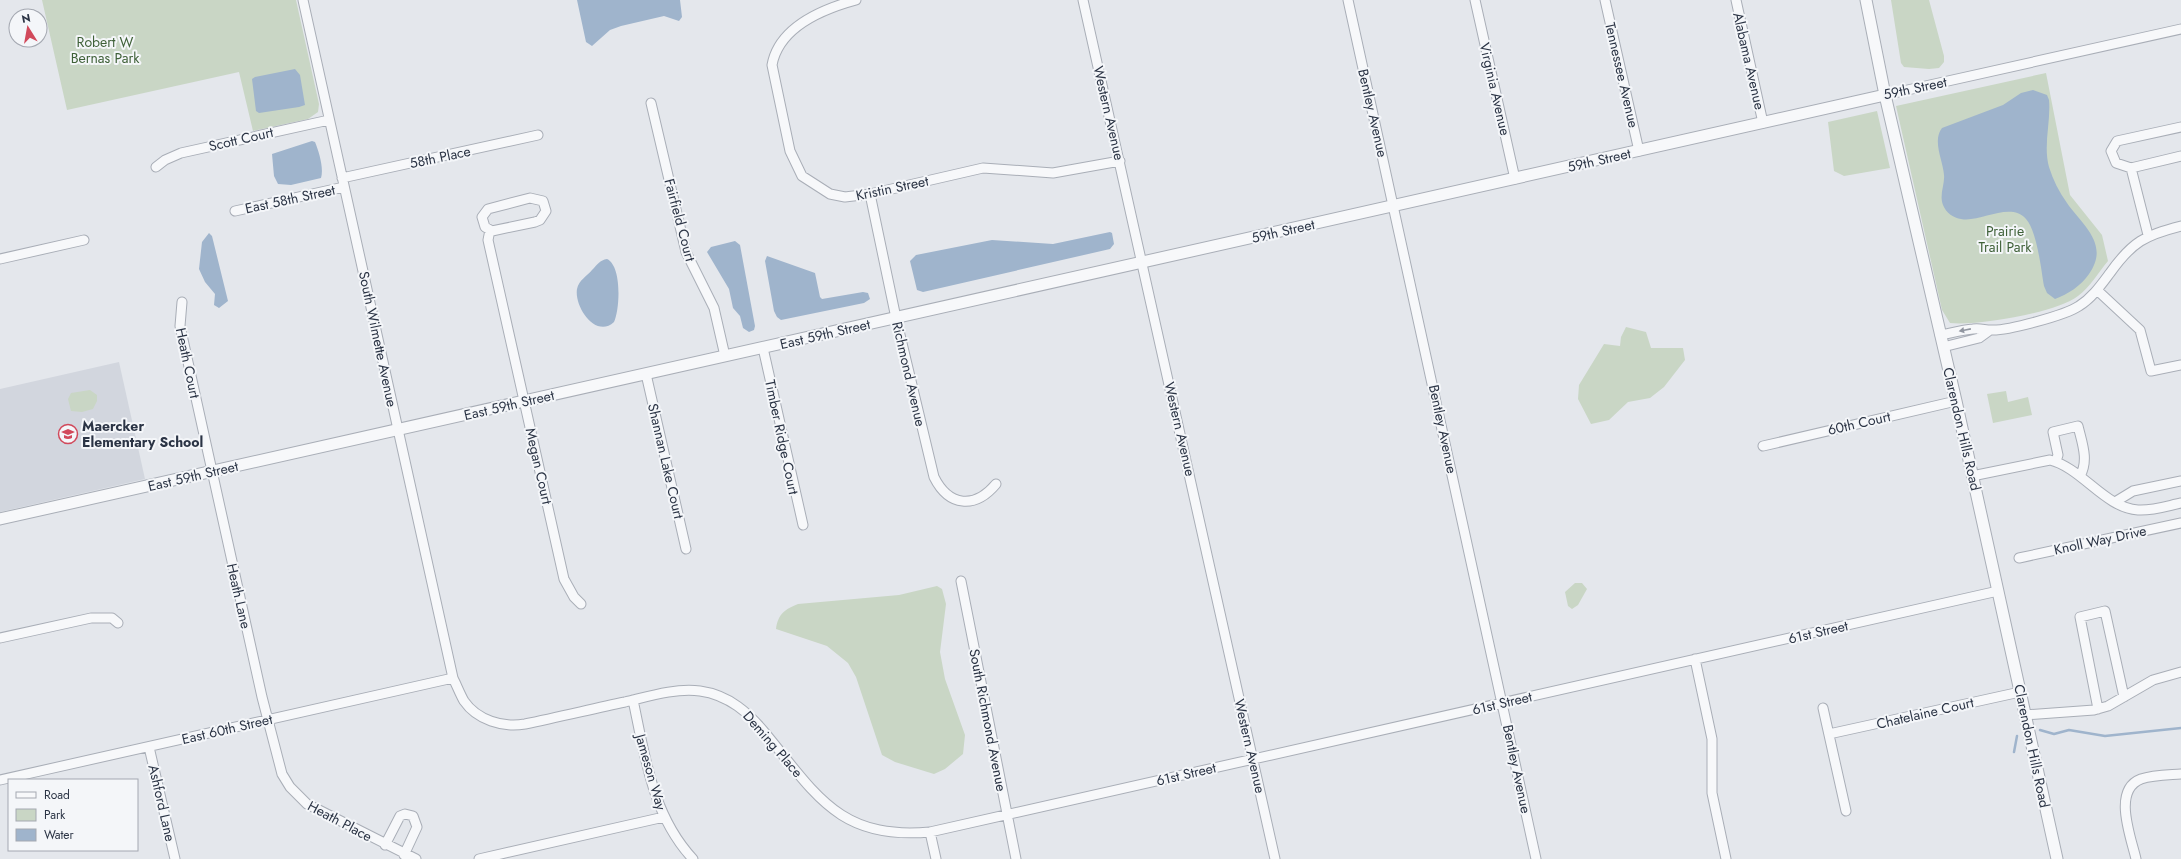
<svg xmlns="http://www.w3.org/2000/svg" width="2181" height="859" font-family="Jost,sans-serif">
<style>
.built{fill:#d2d6de}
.green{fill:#c9d6c5}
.water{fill:#9fb4cc}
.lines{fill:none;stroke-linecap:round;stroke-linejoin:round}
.stream{stroke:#9fb4cc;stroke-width:2.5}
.minor-casing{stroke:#a9aeb7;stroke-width:11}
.tertiary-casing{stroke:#a9aeb7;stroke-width:13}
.minor{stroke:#f7f8fa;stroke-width:9}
.tertiary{stroke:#f7f8fa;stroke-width:11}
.oneway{fill:#9196a0}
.labels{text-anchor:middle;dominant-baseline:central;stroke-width:4;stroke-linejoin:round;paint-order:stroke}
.park-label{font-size:14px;fill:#3f6138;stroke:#f4f6f9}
.street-label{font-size:14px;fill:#2b3445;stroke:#f4f6f9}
.poi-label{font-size:14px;font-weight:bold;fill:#2b3445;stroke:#f4f6f9;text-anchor:start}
</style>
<rect width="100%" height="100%" fill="#e4e7ec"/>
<path class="built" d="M 119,362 L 145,479 L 0,512 L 0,389 Z"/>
<path class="green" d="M 42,0 L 296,0 L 319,104 L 318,112 L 308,119 L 253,131 L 239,72 L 67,110 Z
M 1891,0 L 1929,0 L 1944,56 L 1944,62 L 1939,68 L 1929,69 L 1904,67 L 1901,63 Z
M 2046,73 L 2070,195 L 2102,235 L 2108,261 C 2098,273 2090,287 2078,296 C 2056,313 1977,326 1950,323 L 1942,310 L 1896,106 Z
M 1877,111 L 1890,168 L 1844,176 L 1834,171 L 1828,122 Z
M 1626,327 L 1646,332 L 1651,348 L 1683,348 L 1685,360 L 1664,387 L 1650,398 L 1628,402 L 1609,420 L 1591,424 L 1578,399 L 1579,385 L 1604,344 L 1620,346 L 1621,337 Z
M 90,390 L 97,395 L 97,401 L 93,409 L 82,412 L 71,411 L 68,399 L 71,393 Z
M 2006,391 L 2008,402 L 2028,397 L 2032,415 L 1993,423 L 1987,394 Z
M 1575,583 L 1582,583 L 1587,589 L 1578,605 L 1572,609 L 1568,606 L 1565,592 Z
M 937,586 L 942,589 L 946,604 L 940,652 L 945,679 L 965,735 L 963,754 L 945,769 L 934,774 L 895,762 L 882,755 L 856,677 L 848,663 L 827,646 L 776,629 C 778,614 785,609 798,604 L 899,595 Z"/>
<path class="water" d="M 577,0 L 680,0 L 682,17 L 679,21 L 664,16 L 621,26 L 610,30 L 592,46 L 586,42 Z
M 295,69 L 300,75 L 305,105 L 299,107 L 259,113 L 256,111 L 252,79 L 255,77 Z
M 2033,90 L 2047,95 L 2049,100 C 2051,122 2043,145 2049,167 C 2053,180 2059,192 2067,203 C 2083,226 2110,244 2089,274 C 2081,286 2068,294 2055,299 L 2047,293 L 2044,286 C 2041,269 2037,231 2026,219 C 2010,201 1980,223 1961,219 C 1954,218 1946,213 1943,205 C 1939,194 1945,185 1944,175 C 1943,160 1932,141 1942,128 L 2003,105 L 2021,93 Z
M 312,141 L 315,142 C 319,152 324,168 321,178 L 291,185 L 278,184 L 274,176 L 272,154 Z
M 1110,232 L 1112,233 L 1114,244 L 1110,249 L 923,292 L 917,290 L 910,261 L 916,255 L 992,240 L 1053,244 Z
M 209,233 L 212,236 L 228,301 L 219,308 L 214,305 L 215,294 L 205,282 L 199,269 L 202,242 Z
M 735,241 L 740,245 L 755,326 L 754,330 L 749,332 L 743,328 L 740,316 L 733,308 L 729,289 L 707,252 L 711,247 Z
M 767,256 L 815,273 L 820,297 L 822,299 L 863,292 L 868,293 L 870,299 L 864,303 L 781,320 L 777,317 L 774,311 L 765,261 Z
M 607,259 C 622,266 620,309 614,322 C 596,339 574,307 577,289 C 579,280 587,276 592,270 C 597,265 600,260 607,259 Z"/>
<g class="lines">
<path class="stream" d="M 2040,730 L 2054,734 L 2069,730 L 2105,736 L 2181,728
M 2014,752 L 2017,736"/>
<defs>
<path id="minor" d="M 303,0 L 453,678 C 457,686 460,694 464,701 C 477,720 503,728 525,724 C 559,717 592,709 625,702 C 650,696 675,688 700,691 C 729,695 749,713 766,734 C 817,796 840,840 930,832 L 1998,591
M 856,0 C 823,9 779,27 772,65 L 790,151 L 802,176 L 830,194 L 845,197 L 870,194 L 983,168 L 1053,173 L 1120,161
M 1083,0 L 1275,859
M 1348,0 L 1536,859
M 1475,0 L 1515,179
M 1605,0 L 1639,151
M 1736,0 L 1763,123
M 1885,95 L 2181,29
M 651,103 L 686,252 L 714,308 L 725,356
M 156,167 L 165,160 L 181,153 L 329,120
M 2131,168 L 2181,156
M 342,178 L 538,135
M 870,194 L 896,318 L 934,477 C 949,507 975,509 996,484
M 530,198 L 543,201 L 546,211 L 540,220 L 535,222 L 492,231 L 485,227 L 482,217 L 488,209 Z
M 235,211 L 344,187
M 490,230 L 488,240 L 564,579 L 574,597 L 581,604
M 2148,235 L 2131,168 L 2116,163 L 2111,151 L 2117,141 L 2181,127
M 0,259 L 84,240
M 2097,290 L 2140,330 L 2151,371 L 2181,365
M 182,302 L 180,326 L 262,697 L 282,774 L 290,787 L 307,804 L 416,859
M 1940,335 C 1951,333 1962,330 1973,329 C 1980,328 1985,330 1991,330 C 2007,331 2066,315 2079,306 C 2092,298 2101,285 2110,273 C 2132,242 2145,235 2181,226
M 1943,347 L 1979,338 L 1990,330
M 763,348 L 803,525
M 646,374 L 686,549
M 1763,446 L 1956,401
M 2056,461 L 2058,455 L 2053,432 L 2078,426 C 2082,443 2089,460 2080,476
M 1972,476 L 2050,460 C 2082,468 2105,508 2138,510 C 2152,511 2167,506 2181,503
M 2115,502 L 2133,491 L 2181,481
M 2019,558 L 2181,523
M 961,581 L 1016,859
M 0,638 L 91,618 L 112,618 L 118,623
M 1695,659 L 1712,739 L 1712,793 L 1726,859
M 633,700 C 645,756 652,815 693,859
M 1823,708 L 1846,811
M 2098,709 L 2080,617 L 2105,611 L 2124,697
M 2025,715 L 2094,710 L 2108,706 L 2153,680 L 2181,672
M 1829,734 L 2020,692
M 149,747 L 175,859
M 0,780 L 453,678
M 930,832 L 936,859
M 385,845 L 400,816 L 405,814 L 413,816 L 417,827 L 404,855
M 479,859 L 664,817
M 2136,859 C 2131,837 2112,790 2141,779 C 2153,775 2168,775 2181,774"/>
<path id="tertiary" d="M 1866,0 L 1885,95 L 1956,401 L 2057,859
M 0,519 L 1885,95"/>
</defs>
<use href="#minor" class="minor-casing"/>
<use href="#tertiary" class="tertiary-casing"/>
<use href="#minor" class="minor"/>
<use href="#tertiary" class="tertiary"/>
</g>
<defs><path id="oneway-solid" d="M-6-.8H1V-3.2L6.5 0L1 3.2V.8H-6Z"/></defs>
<use class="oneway" href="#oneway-solid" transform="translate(1965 330) rotate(169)"/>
<defs>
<symbol id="school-ring" viewBox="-11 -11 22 22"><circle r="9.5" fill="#f4f6f9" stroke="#d1495b" stroke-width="1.5"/><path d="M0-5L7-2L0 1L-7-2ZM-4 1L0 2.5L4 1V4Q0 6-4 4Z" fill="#d1495b"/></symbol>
</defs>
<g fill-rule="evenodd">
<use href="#school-ring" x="57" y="423" width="22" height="22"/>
</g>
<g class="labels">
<g class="park-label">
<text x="105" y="42">Robert W<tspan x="105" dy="16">Bernas Park</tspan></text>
<text x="2005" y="231">Prairie<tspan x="2005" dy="16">Trail Park</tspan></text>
</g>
<g class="street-label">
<text transform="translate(1749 61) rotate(77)">Alabama Avenue</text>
<text transform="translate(1622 75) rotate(77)">Tennessee Avenue</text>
<text transform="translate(1915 88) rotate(-12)">59th Street</text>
<text transform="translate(1495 89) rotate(77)">Virginia Avenue</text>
<text transform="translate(1109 113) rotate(77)">Western Avenue</text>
<text transform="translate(1373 113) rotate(77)">Bentley Avenue</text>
<text transform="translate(241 139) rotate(-13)">Scott Court</text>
<text transform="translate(440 157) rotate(-12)">58th Place</text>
<text transform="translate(1599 160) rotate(-13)">59th Street</text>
<text transform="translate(892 188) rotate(-12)">Kristin Street</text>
<text transform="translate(290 199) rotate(-12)">East 58th Street</text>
<text transform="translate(680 220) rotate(75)">Fairfield Court</text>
<text transform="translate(1283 231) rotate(-13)">59th Street</text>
<text transform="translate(825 334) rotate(-13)">East 59th Street</text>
<text transform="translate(378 339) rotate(78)">South Wilmette Avenue</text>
<text transform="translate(188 363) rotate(78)">Heath Court</text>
<text transform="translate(909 374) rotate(77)">Richmond Avenue</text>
<text transform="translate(509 405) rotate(-13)">East 59th Street</text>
<text transform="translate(1859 423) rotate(-13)">60th Court</text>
<text transform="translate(1180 429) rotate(77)">Western Avenue</text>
<text transform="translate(1443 429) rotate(78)">Bentley Avenue</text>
<text transform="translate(1962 429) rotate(77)">Clarendon Hills Road</text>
<text transform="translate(782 437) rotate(78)">Timber Ridge Court</text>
<text transform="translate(666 461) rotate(77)">Shannan Lake Court</text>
<text transform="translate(539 466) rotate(77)">Megan Court</text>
<text transform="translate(193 476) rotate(-13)">East 59th Street</text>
<text transform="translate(2100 540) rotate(-12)">Knoll Way Drive</text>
<text transform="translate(239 596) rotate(77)">Heath Lane</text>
<text transform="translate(1818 632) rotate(-13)">61st Street</text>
<text transform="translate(1502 703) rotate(-13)">61st Street</text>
<text transform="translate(1925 713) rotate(-13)">Chatelaine Court</text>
<text transform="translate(988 720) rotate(79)">South Richmond Avenue</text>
<text transform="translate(227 729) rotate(-13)">East 60th Street</text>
<text transform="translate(773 744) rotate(49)">Deming Place</text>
<text transform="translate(1250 746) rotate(77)">Western Avenue</text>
<text transform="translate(2032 746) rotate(78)">Clarendon Hills Road</text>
<text transform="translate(1517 769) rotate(78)">Bentley Avenue</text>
<text transform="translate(651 772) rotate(74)">Jameson Way</text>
<text transform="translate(1186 774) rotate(-13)">61st Street</text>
<text transform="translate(162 803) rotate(77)">Ashford Lane</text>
<text transform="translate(340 821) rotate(28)">Heath Place</text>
</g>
<g class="poi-label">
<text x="82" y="426">Maercker<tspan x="82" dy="16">Elementary School</tspan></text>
</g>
</g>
<rect x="8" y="779" width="130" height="72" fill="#f4f6f9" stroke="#a4a8b1"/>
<rect x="16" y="792" width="20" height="6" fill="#f7f8fa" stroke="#a4a8b1"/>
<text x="44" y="799" font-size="12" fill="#2b3445">Road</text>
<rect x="16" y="809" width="20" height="12" fill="#c9d6c5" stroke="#a4a8b1"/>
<text x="44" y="819" font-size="12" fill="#2b3445">Park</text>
<rect x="16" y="829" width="20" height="12" fill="#9fb4cc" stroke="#a4a8b1"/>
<text x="44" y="839" font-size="12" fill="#2b3445">Water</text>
<g transform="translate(28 28) rotate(349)"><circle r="19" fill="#f4f6f9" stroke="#a4a8b1"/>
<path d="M0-3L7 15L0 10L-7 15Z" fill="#d1495b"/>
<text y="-6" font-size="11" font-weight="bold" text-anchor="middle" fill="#2b3445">N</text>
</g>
</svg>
